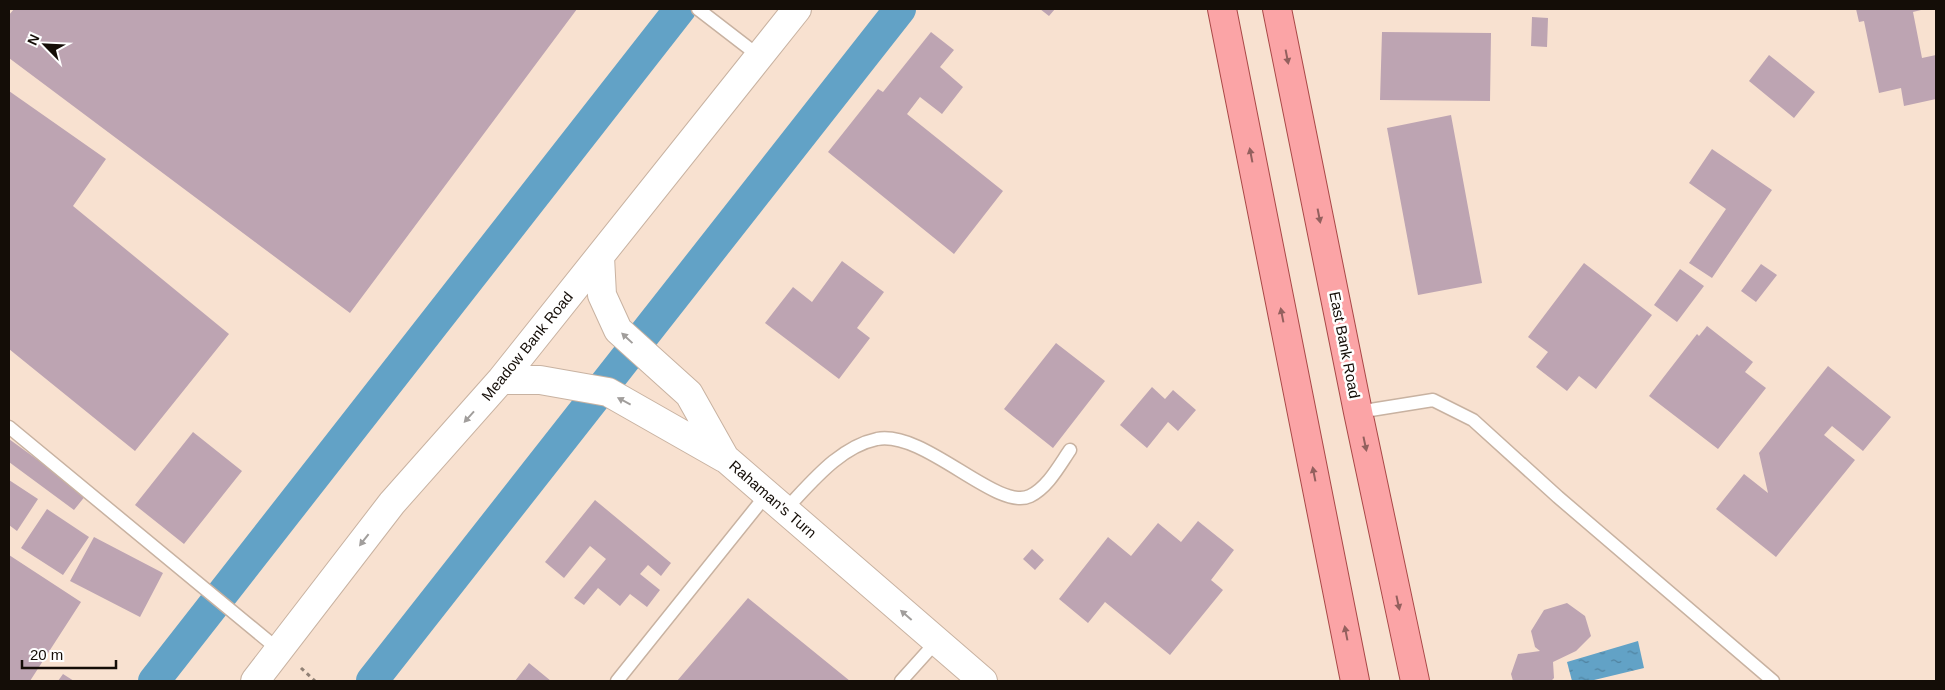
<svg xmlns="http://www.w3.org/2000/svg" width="1945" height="690" font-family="Arial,sans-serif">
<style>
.water{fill:url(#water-ripples)}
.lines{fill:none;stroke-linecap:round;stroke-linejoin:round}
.canal{stroke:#62a2c6;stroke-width:32}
.building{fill:#bda4b2}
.service-casing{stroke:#c8b2a1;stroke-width:15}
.secondary-casing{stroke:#c8b2a1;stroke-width:30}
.primary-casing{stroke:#a94847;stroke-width:30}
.path{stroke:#918175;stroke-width:3;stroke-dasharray:4 4;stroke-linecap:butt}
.service{stroke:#fff;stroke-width:12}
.secondary{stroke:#fff;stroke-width:28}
.primary{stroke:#fba4a6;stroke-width:28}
.oneway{fill:#93605e}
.oneway2{fill:#a19e9c}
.labels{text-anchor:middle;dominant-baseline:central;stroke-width:5;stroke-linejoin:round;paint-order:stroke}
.street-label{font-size:15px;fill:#140d07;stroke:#fff}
</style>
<defs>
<pattern id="water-ripples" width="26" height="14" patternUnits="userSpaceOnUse" patternTransform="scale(1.25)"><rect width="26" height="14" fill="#62a2c6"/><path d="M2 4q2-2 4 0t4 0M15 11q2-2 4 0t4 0" fill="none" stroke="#50829f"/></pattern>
</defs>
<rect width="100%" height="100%" fill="#f8e1d0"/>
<path class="water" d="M 1638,641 L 1644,668 L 1590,681 L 1572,681 L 1567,662 Z"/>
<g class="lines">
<path class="canal" d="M 154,681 L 680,9
M 372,681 L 900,9"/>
</g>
<path class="building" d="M 14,9 L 577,9 L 350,313 L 9,58 L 9,15 Z
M 1040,9 L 1055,9 L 1049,16 Z
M 1856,9 L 1925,9 L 1913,12 L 1922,58 L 1936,55 L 1936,99 L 1904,106 L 1901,88 L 1879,93 L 1864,21 L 1859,22 Z
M 1532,17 L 1548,18 L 1547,47 L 1531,46 Z
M 931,32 L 954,50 L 940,67 L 963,87 L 942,114 L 920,97 L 907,114 L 1003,191 L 954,254 L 828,152 L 878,89 L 883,92 Z
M 1382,32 L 1491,33 L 1490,101 L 1380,100 Z
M 1769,55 L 1815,92 L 1794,118 L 1749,81 Z
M 9,91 L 106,159 L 73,206 L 229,334 L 135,451 L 9,349 Z
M 1451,115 L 1482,283 L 1418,295 L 1387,128 Z
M 1712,149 L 1772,190 L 1712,278 L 1689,263 L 1726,209 L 1689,183 Z
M 842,261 L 884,292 L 857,328 L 870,338 L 839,379 L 765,323 L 793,287 L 812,302 Z
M 1584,263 L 1652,315 L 1596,389 L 1579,376 L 1567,391 L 1536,367 L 1548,352 L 1528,337 Z
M 1761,264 L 1777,275 L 1756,302 L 1741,291 Z
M 1680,269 L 1704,286 L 1677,322 L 1654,305 Z
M 1707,326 L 1753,362 L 1745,372 L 1766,388 L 1718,449 L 1649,396 L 1697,334 L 1699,336 Z
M 1056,343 L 1105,381 L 1053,448 L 1004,409 Z
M 1828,366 L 1891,417 L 1863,451 L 1832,426 L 1824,435 L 1855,460 L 1776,557 L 1716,509 L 1744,474 L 1768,493 L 1759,453 Z
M 1152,387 L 1165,399 L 1173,390 L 1196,410 L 1178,431 L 1168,422 L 1147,448 L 1120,425 Z
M 193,432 L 242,471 L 184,544 L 135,505 Z
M 9,439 L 86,495 L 74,510 L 9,462 Z
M 9,480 L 38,499 L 17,531 L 9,525 Z
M 595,500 L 671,563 L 661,576 L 648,565 L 640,574 L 660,590 L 647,607 L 630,594 L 620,606 L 598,588 L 584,605 L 574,598 L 606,559 L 590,546 L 564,578 L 545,562 Z
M 47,509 L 89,537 L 63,575 L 21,548 Z
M 1198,521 L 1234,550 L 1211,580 L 1223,590 L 1170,655 L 1105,602 L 1088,623 L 1059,599 L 1108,537 L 1131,556 L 1158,523 L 1181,542 Z
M 94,537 L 163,573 L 140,617 L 70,581 Z
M 1032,549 L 1044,560 L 1035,570 L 1023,559 Z
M 9,555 L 81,602 L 30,681 L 9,681 Z
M 748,598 L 850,681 L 677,681 Z
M 1567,603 L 1585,616 L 1591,636 L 1576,651 L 1553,662 L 1554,678 L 1551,681 L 1513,681 L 1511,674 L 1518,654 L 1540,651 L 1535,647 L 1531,631 L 1544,610 Z
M 529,663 L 551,681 L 515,681 Z
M 63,674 L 74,681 L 58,681 Z"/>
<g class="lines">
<defs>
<path id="service" d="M 698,9 L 759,56
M 1358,412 L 1433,400 L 1473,420 L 1558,497 L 1773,681
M 9,427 L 279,650
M 785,510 C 811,483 839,447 877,439 C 925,430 997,512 1030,496 C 1048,487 1059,466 1070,450
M 617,681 L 767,494
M 901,681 L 937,641"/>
<path id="secondary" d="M 600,257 L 602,295 L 618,330 L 689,394 L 725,458 L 983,681
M 501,380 L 540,380 L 608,392 L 724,458
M 255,681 L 392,503 L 501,380 L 797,9"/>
<path id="primary" d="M 1222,9 L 1355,681
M 1277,9 L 1358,412 L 1415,681"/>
</defs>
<use href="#service" class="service-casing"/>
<use href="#secondary" class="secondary-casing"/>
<use href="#primary" class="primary-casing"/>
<path class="path" d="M 301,668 L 315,681"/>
<use href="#service" class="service"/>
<use href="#secondary" class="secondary"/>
<use href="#primary" class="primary"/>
</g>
<defs><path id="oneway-solid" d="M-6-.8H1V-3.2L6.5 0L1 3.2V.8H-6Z" transform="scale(1.25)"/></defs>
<g class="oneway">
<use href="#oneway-solid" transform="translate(1287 57) rotate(79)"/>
<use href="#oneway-solid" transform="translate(1251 155) rotate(-101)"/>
<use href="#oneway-solid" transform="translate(1319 216) rotate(79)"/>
<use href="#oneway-solid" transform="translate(1282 315) rotate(-101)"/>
<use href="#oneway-solid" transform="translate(1365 444) rotate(78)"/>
<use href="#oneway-solid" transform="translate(1314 474) rotate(-101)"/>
<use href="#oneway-solid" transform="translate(1398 603) rotate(78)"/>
<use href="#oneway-solid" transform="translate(1346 633) rotate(-101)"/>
</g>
<g class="oneway2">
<use href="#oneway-solid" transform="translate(627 338) rotate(-137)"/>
<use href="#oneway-solid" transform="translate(624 401) rotate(-152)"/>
<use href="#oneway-solid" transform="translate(469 417) rotate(132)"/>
<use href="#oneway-solid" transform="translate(364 540) rotate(128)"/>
<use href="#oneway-solid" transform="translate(906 615) rotate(-139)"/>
</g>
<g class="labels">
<g class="street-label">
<text transform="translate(1345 345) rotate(79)">East Bank Road</text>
<text transform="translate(527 346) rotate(-51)">Meadow Bank Road</text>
<text transform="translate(773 499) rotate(41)">Rahaman's Turn</text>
</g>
</g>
<rect width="1945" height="690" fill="none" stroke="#140d07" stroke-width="20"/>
<g transform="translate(45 45) rotate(294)" stroke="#ffffff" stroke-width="4" paint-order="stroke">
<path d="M0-4L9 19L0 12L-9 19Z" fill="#140d07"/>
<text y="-8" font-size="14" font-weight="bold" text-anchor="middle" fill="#140d07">N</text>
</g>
<path d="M22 660v8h94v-8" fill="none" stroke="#140d07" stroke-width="2.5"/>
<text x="30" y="660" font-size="15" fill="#140d07" stroke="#ffffff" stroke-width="4" paint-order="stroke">20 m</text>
</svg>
